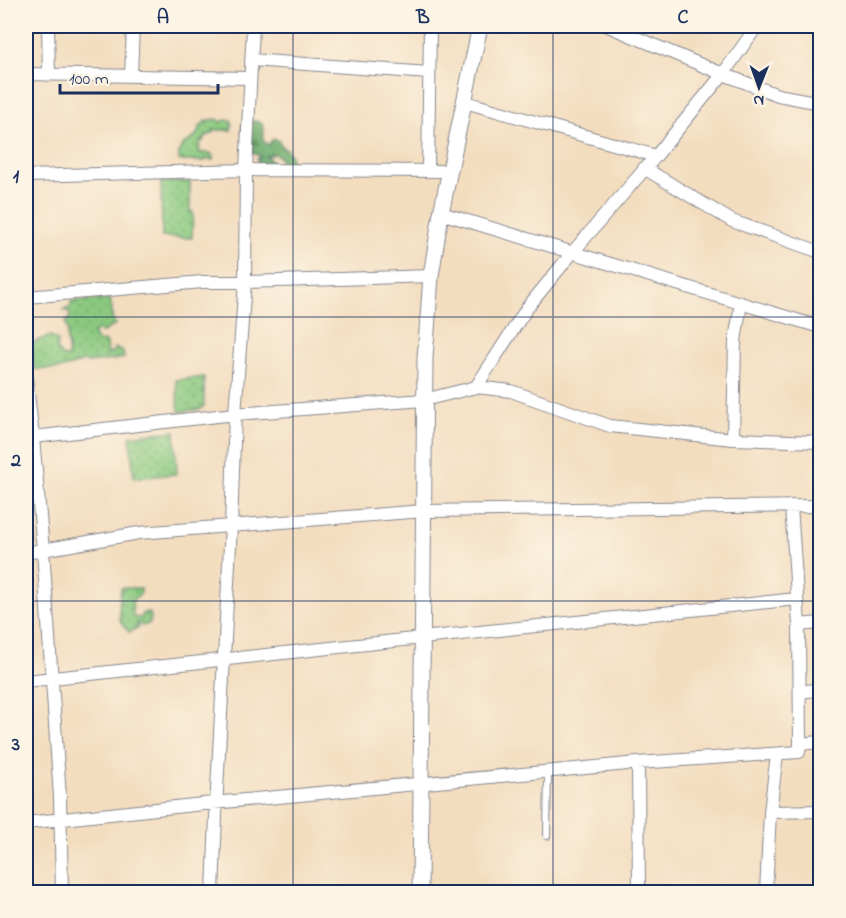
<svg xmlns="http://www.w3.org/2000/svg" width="846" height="918" font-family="'Indie Flower',sans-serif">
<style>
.grass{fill:url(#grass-dots);stroke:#537c6e;stroke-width:1.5}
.forest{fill:url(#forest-firs);stroke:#466e66;stroke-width:1.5}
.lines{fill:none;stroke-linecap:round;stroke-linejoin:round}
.service-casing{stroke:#87868e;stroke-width:8}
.minor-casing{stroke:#87868e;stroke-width:14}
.tertiary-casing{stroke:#87868e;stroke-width:17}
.service{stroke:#fff;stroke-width:6}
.minor{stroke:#fff;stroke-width:12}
.tertiary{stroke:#fff;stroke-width:15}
.grid{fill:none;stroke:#1b2f5e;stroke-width:1.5;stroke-opacity:0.55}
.neatline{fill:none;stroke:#1b2f5e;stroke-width:2}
.grid-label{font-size:20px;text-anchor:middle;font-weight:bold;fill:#1b2f5e}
</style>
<defs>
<pattern id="grass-dots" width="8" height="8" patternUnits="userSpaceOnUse" patternTransform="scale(1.5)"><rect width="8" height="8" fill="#8bc97f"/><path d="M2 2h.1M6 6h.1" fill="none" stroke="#71a46b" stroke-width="1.8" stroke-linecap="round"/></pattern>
<pattern id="forest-firs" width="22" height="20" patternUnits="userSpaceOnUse" patternTransform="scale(1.5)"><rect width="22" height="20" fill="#70ad6e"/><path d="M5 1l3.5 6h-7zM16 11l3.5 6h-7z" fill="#5b8d5e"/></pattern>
</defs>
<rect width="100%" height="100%" fill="#fcf5e5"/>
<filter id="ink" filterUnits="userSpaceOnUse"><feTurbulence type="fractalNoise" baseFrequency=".0167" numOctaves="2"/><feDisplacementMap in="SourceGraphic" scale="12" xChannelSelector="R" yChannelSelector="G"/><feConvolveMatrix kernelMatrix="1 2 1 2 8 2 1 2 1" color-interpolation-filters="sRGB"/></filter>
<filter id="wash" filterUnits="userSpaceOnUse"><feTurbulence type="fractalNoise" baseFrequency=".008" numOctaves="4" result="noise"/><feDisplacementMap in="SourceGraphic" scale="24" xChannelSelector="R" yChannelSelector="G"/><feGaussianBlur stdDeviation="1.35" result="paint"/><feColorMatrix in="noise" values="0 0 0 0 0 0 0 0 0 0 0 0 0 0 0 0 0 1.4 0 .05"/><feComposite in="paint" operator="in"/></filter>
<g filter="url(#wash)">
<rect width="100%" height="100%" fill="#f3ddbf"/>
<path class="grass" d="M 216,119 L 222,122 L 226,120 L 231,120 L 232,123 L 231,130 L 215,130 L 210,135 L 207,135 L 203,141 L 200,142 L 199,152 L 204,153 L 211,153 L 213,157 L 213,160 L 206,159 L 205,161 L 182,161 L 179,160 C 177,136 196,147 200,126 L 203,125 L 205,121 Z
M 190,181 L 190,211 L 193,212 L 192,238 L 162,237 L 161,182 Z
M 110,299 L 112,309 L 112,319 L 116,324 L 103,332 L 97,331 L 94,332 L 94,335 L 98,342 L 105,341 L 107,344 L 106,353 L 108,354 L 114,351 L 114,348 L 123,352 L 124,358 L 89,363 L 83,361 L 74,365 L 59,369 L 34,369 L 32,344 L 39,340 L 51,336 L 58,341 L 57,351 L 63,357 L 68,357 C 70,347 66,344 67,337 C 68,329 68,330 65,322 L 69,319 L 70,314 L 68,311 L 64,311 L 64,309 L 71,306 L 71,301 Z
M 204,377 L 204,406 L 201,409 L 179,412 L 176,380 Z
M 175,431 L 177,474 L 134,478 L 130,436 Z
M 34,526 L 35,543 L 26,545 L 26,528 Z
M 121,588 L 141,588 C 142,596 137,597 132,600 L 133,616 L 136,618 L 142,617 L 143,613 L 149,613 L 151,616 L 150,623 L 143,626 L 137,623 L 138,628 L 129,632 C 127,629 124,627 122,624 C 117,617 120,597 121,588 Z"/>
<path class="forest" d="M 246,121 L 256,121 L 262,123 L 264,131 L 263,141 L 269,145 L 272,140 L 276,139 L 279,141 L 283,148 L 287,149 L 288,152 L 291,155 L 292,168 L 281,167 L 280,158 L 275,154 L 266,156 L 274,163 L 273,167 L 258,165 L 257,159 L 261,157 L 252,152 L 252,148 L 254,145 L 242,133 L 242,125 Z"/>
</g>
<g filter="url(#ink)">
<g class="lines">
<defs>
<path id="service" d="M 547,836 L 548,772"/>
<path id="minor" d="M 48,26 L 49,75
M 608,26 L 723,74 L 778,95 L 820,103
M 251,60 L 429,73
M 26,74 L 250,78
M 131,75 L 133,26
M 465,102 L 656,156
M 644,168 L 732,221 L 820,252
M 428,171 L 430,26
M 26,176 L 246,170 L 450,171
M 441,213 L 820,327
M 26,297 L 203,282 L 245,282 L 431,276
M 26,376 L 33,437 L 43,550 L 60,797 L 62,892
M 476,387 L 511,391 L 610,426 L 733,439 L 820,442
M 33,437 L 235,414 L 424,400 L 476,387 L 527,308 L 572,253 L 656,156 L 723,74 L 757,26
M 733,439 L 735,341 L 741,303
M 26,553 L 139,533 L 424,511 L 820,506
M 799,625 L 820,623
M 26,681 L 422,638 L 797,599
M 801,692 L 820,689
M 800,744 L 820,742
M 638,763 L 639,892
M 770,812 L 820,811
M 26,823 L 203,804 L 638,763 L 799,752 L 800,744 L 799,625 L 791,506
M 213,892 L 217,790 L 231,526 L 235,414 L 245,282 L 246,170 L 253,26
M 766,892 L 770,812 L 777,754"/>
<path id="tertiary" d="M 420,892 L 425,358 L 431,276 L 441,213 L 480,26"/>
</defs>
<use href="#service" class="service-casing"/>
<use href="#minor" class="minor-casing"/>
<use href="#tertiary" class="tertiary-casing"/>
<use href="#service" class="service"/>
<use href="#minor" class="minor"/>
<use href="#tertiary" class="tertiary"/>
</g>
</g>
<path class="grid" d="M 293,26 L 293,892M 553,26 L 553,892M 26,317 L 820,317M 26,601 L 820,601"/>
<rect width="846" height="918" fill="none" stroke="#fcf5e5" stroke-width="66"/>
<g transform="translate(759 87) rotate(181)" stroke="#fcf5e5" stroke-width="4.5" paint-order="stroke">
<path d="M0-4.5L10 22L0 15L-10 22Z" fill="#1b2f5e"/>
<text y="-9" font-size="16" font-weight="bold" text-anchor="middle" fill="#1b2f5e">N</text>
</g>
<path d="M60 84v9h158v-9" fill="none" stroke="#1b2f5e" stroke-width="3"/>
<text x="69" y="84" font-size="18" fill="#1b2f5e" stroke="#fcf5e5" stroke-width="4.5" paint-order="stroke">100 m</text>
<rect x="33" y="33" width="780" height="852" class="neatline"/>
<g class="grid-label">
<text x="163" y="23">A</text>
<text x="423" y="23">B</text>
<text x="683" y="23">C</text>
<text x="16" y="182">1</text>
<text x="16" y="466">2</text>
<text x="16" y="750">3</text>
</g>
</svg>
